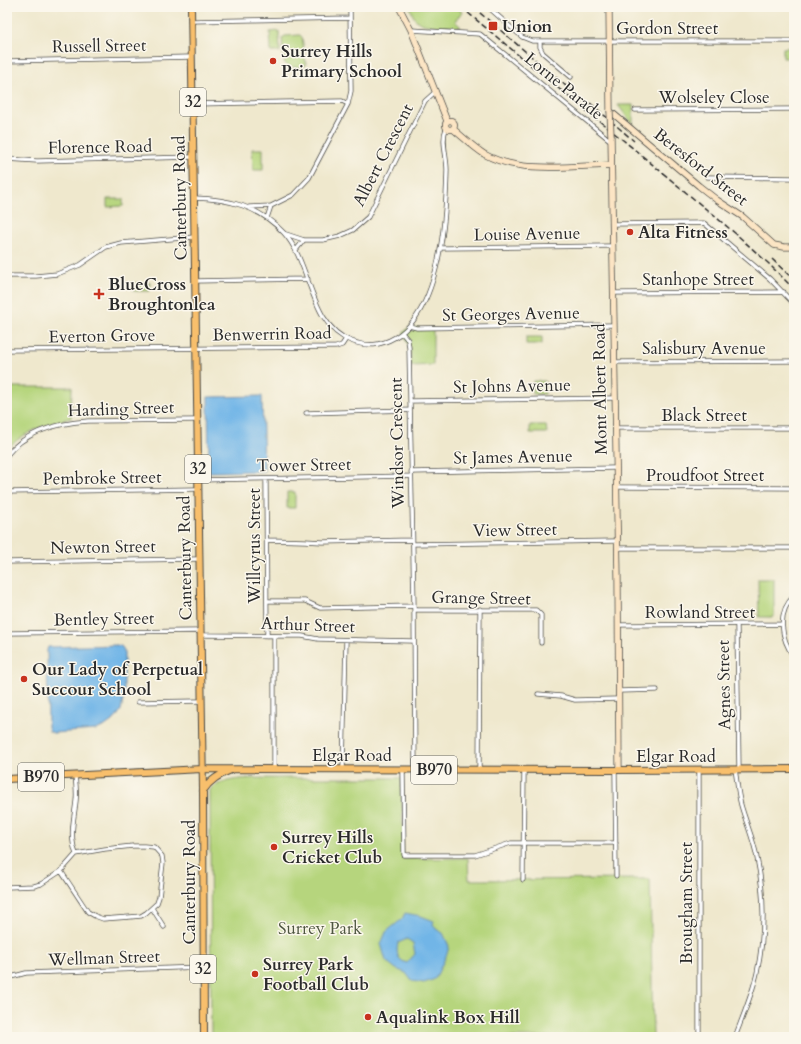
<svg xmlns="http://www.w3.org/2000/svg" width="801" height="1044" font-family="Cardo,serif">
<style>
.green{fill:#b6d57d;stroke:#708054}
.water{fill:#71b5e7;stroke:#4e7089;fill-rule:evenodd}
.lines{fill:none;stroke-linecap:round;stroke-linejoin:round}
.street-casing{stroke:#484743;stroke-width:5}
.secondary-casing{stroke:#484743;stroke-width:7}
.primary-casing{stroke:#484743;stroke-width:8}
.street{stroke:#fff;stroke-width:3.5}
.secondary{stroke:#fce5c4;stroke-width:5.5}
.primary{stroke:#f8bf6c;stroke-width:6}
.rail{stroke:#2b2b2b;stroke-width:1.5;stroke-dasharray:6 3;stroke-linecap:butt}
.secondary-bridge-casing{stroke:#484743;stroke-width:7;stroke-linecap:butt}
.secondary-bridge{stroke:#fce5c4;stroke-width:5.5}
.poi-dot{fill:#c8321e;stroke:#fbf7ec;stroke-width:1.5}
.labels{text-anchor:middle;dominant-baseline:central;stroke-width:3;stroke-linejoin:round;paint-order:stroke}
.shield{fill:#fbf7ec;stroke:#696865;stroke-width:1}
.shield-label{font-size:16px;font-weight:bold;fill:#2b2b2b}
.poi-label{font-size:17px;font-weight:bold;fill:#2b2b2b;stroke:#fbf7ec;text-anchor:start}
.street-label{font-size:17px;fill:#2b2b2b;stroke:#fbf7ec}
.park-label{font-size:17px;fill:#4e5640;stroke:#fbf7ec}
</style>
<rect width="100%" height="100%" fill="#fbf7ec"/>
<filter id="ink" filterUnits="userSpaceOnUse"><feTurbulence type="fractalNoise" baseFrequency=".025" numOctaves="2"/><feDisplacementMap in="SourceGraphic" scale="8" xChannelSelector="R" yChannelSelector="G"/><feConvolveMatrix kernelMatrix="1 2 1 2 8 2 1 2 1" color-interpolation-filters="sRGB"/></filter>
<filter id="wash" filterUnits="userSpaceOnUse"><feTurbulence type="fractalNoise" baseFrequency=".012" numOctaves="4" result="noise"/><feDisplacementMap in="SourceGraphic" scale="16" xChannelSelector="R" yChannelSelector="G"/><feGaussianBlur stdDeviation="0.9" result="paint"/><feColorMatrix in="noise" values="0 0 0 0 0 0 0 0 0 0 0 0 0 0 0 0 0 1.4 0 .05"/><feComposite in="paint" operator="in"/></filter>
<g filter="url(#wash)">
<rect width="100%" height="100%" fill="#efe8cd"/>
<path class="green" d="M 410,7 L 456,7 L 462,12 L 455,21 L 461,27 C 451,26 425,28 417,21 C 413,18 412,12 410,7 Z
M 279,31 L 280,52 L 271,52 L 270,32 Z
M 300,35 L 302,37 L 306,65 L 303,67 L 289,67 L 284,62 L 282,38 L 285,36 Z
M 794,47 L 794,58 L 783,58 L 783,48 Z
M 618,105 L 633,105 L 633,125 Z
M 252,149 L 263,149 L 263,170 L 253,170 Z
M 7,164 L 9,165 L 10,196 L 7,196 Z
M 107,199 L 123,199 L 123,206 L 107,207 Z
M 134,283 L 150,283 L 150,291 L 134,291 Z
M 409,327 L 433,329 L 433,365 L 411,366 L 410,349 L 403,333 Z
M 526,337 L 542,337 L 542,344 L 526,344 Z
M 533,381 L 545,381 L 545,394 L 533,394 Z
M 7,387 L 72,387 L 71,418 C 48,424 23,431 7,450 Z
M 530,425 L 546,425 L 547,433 L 530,433 Z
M 287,492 L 295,492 L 295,508 L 287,508 Z
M 758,579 L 774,579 L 774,617 L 759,617 Z
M 282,778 L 402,778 L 403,859 L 468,858 L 469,880 L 650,879 L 653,1037 L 211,1037 L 210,790 C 224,775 262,779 282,778 Z"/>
<path class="water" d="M 262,396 L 264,471 L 209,472 L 208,397 Z
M 117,645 L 121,646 L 124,650 L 124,696 L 121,710 L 116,718 L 105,726 L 96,730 L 53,733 L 49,731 L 48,727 L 47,650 L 48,647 Z
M 405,913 L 421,916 L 434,921 L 433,924 L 436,929 L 443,933 L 449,946 L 447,954 L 435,979 L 424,983 L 412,981 L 406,973 L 396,969 L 386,961 L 381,944 L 386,932 L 402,919 ZM 407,939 L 413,943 L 415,954 L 407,963 C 397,960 396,953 398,943 Z"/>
</g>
<g filter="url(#ink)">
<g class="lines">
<defs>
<path id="street" d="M 488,7 L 522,37 L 532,41 L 794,41
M 191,21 L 350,18
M 411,30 L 480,34 L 611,141
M 540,41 L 540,47 L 543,53 L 571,77
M 7,61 L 192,57
M 193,104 L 342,101 L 348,104
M 635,110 L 794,109
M 7,159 L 37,161 L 193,157
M 707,177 L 794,178
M 194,198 C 229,199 259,206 284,233 C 312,264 309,325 351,341 C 359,344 369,346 378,344 C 440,331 446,221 447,170 C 447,157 441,140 446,129
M 249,207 L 271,206 L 293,195 L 309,178 L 348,104 L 351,91 L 350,7
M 267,218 L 271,206
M 612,224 L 704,223 L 770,279 L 794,304
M 286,234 L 304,240 L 323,240 L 340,236 L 353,230 L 368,217 L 425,101 L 435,92
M 442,248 L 613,246
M 296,250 L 304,240
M 7,276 L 36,276 L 57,274 L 80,265 L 106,247 L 121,243 L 195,237
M 195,281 L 308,279
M 613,293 L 784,292
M 409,326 L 417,328 L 613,325
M 402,333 L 408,340 L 409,348 L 414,606 L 415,770
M 7,350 L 336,347 L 342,345 L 346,339
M 614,362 L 794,361
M 410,401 L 614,398
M 306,413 L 410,410
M 615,428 L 794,428
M 7,455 C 26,431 59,423 88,421 L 197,420
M 411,472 L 615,468
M 266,479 L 267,636
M 198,480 L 411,476
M 616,487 L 794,488
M 7,492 L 198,489
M 267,540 L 305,541 L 322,542 L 412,540
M 413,544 L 617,541
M 617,548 L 794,548
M 7,562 L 199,559
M 794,596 C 776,613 781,639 794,657
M 268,601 L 305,601 L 320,608 L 414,606
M 414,610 L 536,610 L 541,615 L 541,643
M 618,625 L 781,624
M 737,625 L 739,769
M 7,633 L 200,631
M 200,635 L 302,636 L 318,639 L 414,641
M 619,691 L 657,690
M 538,694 L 561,696 L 575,700 L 619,699
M 138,702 L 201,701
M 274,769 L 274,636
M 343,769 L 346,640
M 735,769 C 737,781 738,794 741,805 C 746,823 754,840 757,858 C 765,896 765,935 757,973 C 752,995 743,1016 735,1037
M 403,770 L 404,855 L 475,855 L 511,843 L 616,843
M 479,770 L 480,609
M 615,770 L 616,876
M 699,770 L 699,1037
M 75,776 C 76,784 77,793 76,801 C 74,820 69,835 76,854
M 523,880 L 524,770
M 7,887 L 34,886 L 41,884 L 61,871 L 76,854 L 105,849 L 133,846 L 144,846 L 154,847 L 162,856 L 163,863 L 159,897 L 157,903 L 146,913 L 141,916 L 130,917 L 103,919 L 95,916 L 88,912 L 61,871
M 152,908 L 164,927
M 7,978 L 26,973 L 203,967"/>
<path id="secondary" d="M 399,7 L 411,30 L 447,121
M 609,7 L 610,111 L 699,186 L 717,200 L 743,217 L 774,245 L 784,247 L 794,247
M445.5 125a4.5 4.5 0 1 1 9 0a4.5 4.5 0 1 1-9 0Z
M 453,129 C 463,137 473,147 484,154 C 519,174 572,166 611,165
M 611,136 L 618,577 L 619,770"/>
<path id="primary" d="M 191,7 L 203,791 L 204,1037
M 7,779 L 202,769 L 615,770 L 794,769
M 203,791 C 210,780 219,775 231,770"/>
</defs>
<use href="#street" class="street-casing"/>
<use href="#secondary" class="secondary-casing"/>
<use href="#primary" class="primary-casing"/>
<use href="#street" class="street"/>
<use href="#secondary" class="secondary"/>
<use href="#primary" class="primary"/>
<path class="rail" d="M 461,7 L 553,84 L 623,140 L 736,234 L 768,263 L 794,289
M 473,7 L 592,108
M 590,103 L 634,141
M 772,259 L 794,280"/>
<defs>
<path id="secondary-bridge" d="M 610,111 L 611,136"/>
</defs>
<use href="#secondary-bridge" class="secondary-bridge-casing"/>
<use href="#secondary-bridge" class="secondary-bridge"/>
</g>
</g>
<g class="poi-dot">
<rect x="488" y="21" width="10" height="10" rx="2"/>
<circle cx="273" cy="61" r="4"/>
<circle cx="630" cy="232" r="4"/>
<path d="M97 288h4v4h4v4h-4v4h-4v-4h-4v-4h4z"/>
<circle cx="24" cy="679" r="4"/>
<circle cx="274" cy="847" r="4"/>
<circle cx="255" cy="974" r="4"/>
<circle cx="368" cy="1017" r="4"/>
</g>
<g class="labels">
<g class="shield">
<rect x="180" y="88" width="26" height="28" rx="3"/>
<rect x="185" y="455" width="26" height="28" rx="3"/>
<rect x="411" y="756" width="46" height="28" rx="3"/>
<rect x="18" y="763" width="46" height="28" rx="3"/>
<rect x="190" y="955" width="26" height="28" rx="3"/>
</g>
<g class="shield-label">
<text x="193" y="102">32</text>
<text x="198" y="469">32</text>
<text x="434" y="770">B970</text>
<text x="41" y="777">B970</text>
<text x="203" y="969">32</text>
</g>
<g class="poi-label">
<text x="502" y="26">Union</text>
<text x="281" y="51">Surrey Hills<tspan x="281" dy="20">Primary School</tspan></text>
<text x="638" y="232">Alta Fitness</text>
<text x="108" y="284">BlueCross<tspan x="108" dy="20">Broughtonlea</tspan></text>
<text x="32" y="669">Our Lady of Perpetual<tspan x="32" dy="20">Succour School</tspan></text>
<text x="282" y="837">Surrey Hills<tspan x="282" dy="20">Cricket Club</tspan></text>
<text x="263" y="964">Surrey Park<tspan x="263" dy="20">Football Club</tspan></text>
<text x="376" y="1017">Aqualink Box Hill</text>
</g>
<g class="street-label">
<text x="667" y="28">Gordon Street</text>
<text transform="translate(99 46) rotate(-1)">Russell Street</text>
<text transform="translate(564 86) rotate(39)">Lorne Parade</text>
<text x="714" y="97">Wolseley Close</text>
<text transform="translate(100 147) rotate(-1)">Florence Road</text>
<text transform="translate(383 155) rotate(-63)">Albert Crescent</text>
<text transform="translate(701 167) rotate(38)">Beresford Street</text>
<text transform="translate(180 198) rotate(-91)">Canterbury Road</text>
<text transform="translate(527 234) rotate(-1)">Louise Avenue</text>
<text x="698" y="279">Stanhope Street</text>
<text transform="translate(511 314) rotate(-1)">St Georges Avenue</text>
<text transform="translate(272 334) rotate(-1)">Benwerrin Road</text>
<text transform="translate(102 336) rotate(-1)">Everton Grove</text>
<text x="704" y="348">Salisbury Avenue</text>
<text transform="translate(512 386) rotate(-1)">St Johns Avenue</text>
<text transform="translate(600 389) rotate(-91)">Mont Albert Road</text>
<text transform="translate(121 409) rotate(-2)">Harding Street</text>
<text x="704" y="415">Black Street</text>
<text transform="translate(397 443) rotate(-91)">Windsor Crescent</text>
<text transform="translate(513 457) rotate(-1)">St James Avenue</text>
<text transform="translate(304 465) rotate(-1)">Tower Street</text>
<text x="705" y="475">Proudfoot Street</text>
<text transform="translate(102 478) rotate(-1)">Pembroke Street</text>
<text transform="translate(515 530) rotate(-1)">View Street</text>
<text transform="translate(254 546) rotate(-90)">Willcyrus Street</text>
<text transform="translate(103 547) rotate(-1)">Newton Street</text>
<text transform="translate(185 558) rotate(-91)">Canterbury Road</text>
<text transform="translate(481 598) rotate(1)">Grange Street</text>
<text x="700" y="612">Rowland Street</text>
<text transform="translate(104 619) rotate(-1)">Bentley Street</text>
<text transform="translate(308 625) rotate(2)">Arthur Street</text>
<text transform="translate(724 685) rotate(-91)">Agnes Street</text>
<text x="352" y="755">Elgar Road</text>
<text x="676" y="756">Elgar Road</text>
<text transform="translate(189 882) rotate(-90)">Canterbury Road</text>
<text transform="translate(686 903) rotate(-90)">Brougham Street</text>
<text transform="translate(104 958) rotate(-2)">Wellman Street</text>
</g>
<g class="park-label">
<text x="320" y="928">Surrey Park</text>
</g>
</g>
<rect width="801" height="1044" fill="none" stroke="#fbf7ec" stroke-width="24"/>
</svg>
